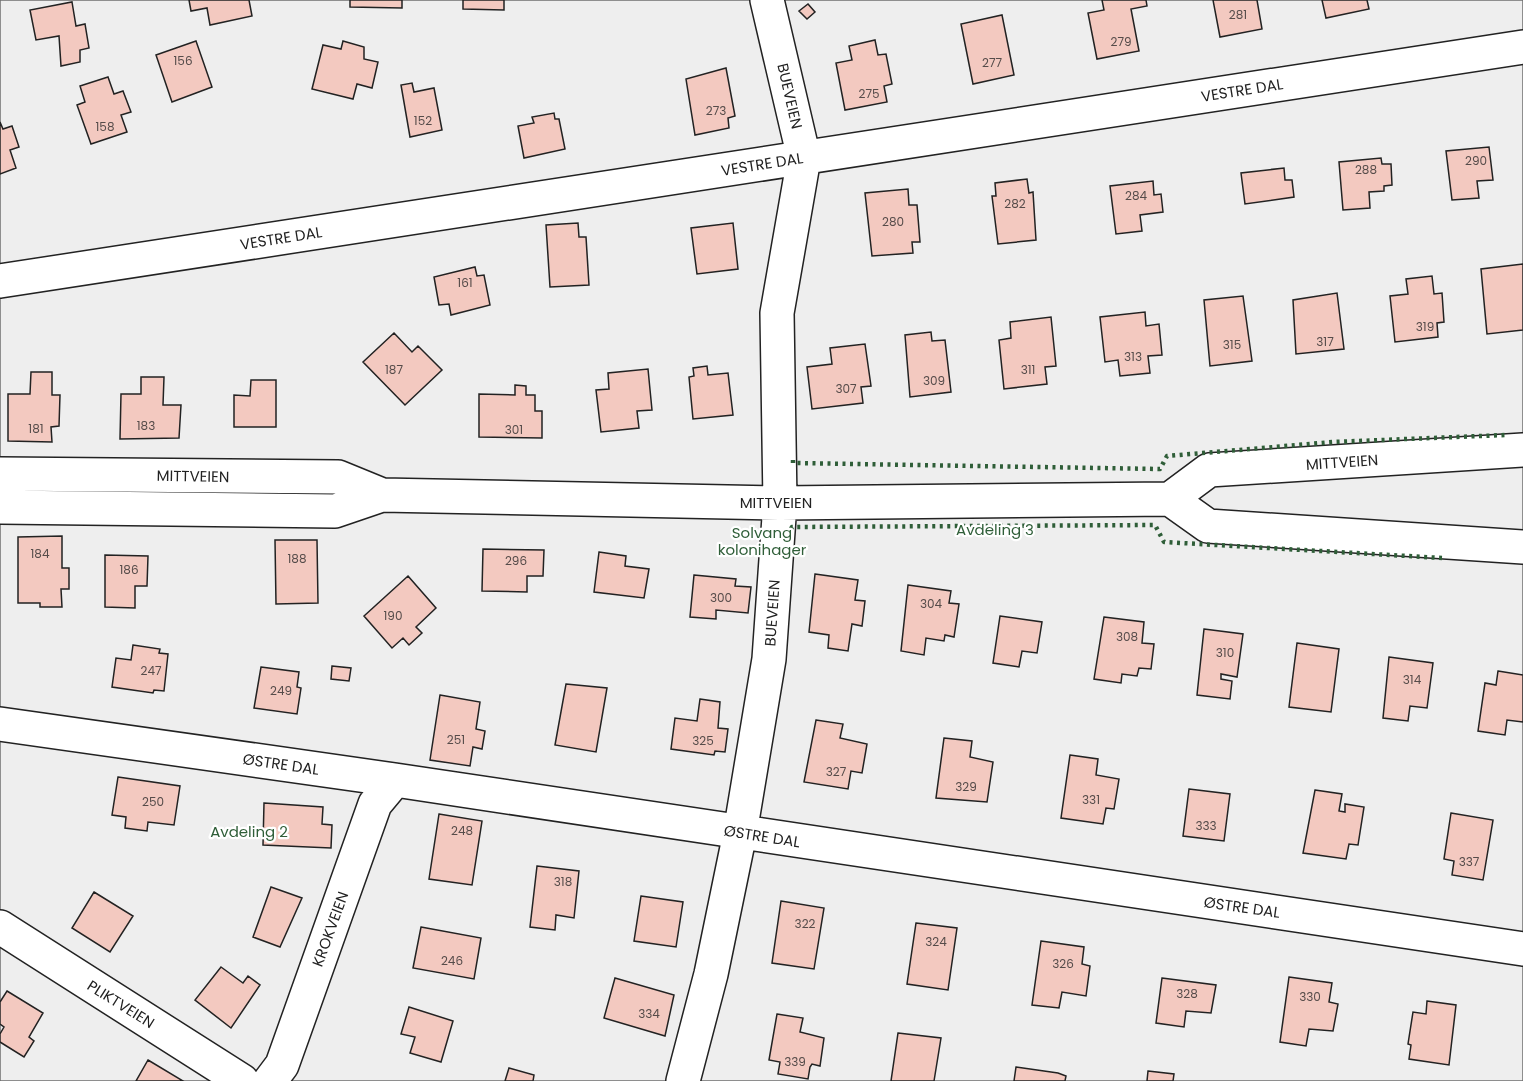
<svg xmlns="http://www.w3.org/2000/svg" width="1523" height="1081" font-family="Poppins,sans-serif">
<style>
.green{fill:#eee;stroke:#6f6f6f;stroke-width:1.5}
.building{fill:#f3c9c0;stroke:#222;stroke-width:1.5}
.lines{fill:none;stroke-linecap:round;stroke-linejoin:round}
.minor-casing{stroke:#222;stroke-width:36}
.minor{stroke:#fff;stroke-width:33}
.hedge{stroke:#2f5e38;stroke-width:4.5;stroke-dasharray:3 4.5;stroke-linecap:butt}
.labels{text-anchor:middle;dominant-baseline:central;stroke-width:4.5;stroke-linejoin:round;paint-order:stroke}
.number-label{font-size:12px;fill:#564c4a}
.street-label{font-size:15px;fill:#222;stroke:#fff}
.park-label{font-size:15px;fill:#2f5e38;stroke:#fff}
</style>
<rect width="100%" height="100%" fill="#fff"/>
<path class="green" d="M 0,0 L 1523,0 L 1523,1081 L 0,1081 Z"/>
<path class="building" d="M 189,0 L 249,0 L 252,16 L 210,25 L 207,8 L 191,11 Z
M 350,0 L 402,0 L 402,8 L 350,7 Z
M 463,0 L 504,0 L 504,10 L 463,9 Z
M 1102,0 L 1146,0 L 1147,6 L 1131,9 L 1139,51 L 1097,59 L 1088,13 L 1104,10 Z
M 1213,0 L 1257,0 L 1262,29 L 1220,37 Z
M 1322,0 L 1367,0 L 1369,9 L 1326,18 Z
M 72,2 L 76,26 L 85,24 L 89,48 L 80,50 L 80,62 L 61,66 L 59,36 L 36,40 L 30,10 Z
M 808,4 L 815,12 L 807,19 L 799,11 Z
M 1002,15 L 1014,75 L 973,84 L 961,24 Z
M 875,40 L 878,55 L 886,54 L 892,84 L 884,86 L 887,102 L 845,110 L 836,63 L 852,60 L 849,46 Z
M 196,41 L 212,87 L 172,102 L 156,55 Z
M 343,41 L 364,47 L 364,59 L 378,62 L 372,88 L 357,84 L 353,99 L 312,89 L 323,45 L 341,49 Z
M 726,68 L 735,116 L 728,118 L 729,128 L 695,135 L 686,79 Z
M 108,77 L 114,94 L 123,91 L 131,112 L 121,115 L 127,132 L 91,144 L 77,105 L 85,102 L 80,86 Z
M 412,83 L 414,92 L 434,88 L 442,130 L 410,137 L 401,85 Z
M 554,113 L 555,119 L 559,119 L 565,149 L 524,158 L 518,126 L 534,123 L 532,117 Z
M 0,122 L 3,129 L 12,126 L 19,147 L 10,150 L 16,168 L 0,174 Z
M 1489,147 L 1493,180 L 1477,181 L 1479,198 L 1452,200 L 1446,151 Z
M 1381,158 L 1382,164 L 1391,164 L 1392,185 L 1384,186 L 1384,191 L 1369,192 L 1370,208 L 1343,210 L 1339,162 Z
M 1284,168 L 1285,180 L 1292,180 L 1294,197 L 1245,204 L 1241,173 Z
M 1027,179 L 1029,193 L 1033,192 L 1036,240 L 998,244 L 992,196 L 996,196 L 995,183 Z
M 1153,181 L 1154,195 L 1161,194 L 1163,212 L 1140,215 L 1142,231 L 1116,234 L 1110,186 Z
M 908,189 L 909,205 L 917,205 L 920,242 L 912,242 L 913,253 L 872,256 L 865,193 Z
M 578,223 L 579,237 L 586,237 L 589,285 L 550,287 L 546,225 Z
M 733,223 L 738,269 L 697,274 L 691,228 Z
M 1523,264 L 1523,330 L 1487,334 L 1481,269 Z
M 475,267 L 477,276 L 484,275 L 490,305 L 451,315 L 449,304 L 439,305 L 434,277 Z
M 1432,276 L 1434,294 L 1442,293 L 1444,322 L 1437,323 L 1438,337 L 1395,342 L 1390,296 L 1408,294 L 1406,279 Z
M 1337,293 L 1344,349 L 1296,354 L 1293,300 Z
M 1243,296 L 1252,361 L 1210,366 L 1204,300 Z
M 1145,312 L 1146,326 L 1159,324 L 1162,355 L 1148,356 L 1150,373 L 1120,376 L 1118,360 L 1105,362 L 1100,317 Z
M 1051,317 L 1056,366 L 1045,367 L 1047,384 L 1004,389 L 999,340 L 1011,338 L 1010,322 Z
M 931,332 L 932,341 L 945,340 L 951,392 L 910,397 L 905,335 Z
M 394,333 L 412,352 L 418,346 L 442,370 L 405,405 L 363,362 Z
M 865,344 L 871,386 L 861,387 L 863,403 L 812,409 L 807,367 L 832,364 L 830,348 Z
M 707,366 L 708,375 L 728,373 L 733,415 L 693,419 L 689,377 L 694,376 L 693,368 Z
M 648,369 L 652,410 L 637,411 L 639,428 L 601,432 L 596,390 L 609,389 L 608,373 Z
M 31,372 L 52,372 L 52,395 L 60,395 L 59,426 L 51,427 L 52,442 L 8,441 L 8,394 L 30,394 Z
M 141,377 L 164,377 L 163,405 L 181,405 L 179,438 L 120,439 L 121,394 L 141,394 Z
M 251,380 L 276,380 L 276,427 L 234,427 L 234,395 L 250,396 Z
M 515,385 L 526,386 L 526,395 L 535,395 L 535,411 L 542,411 L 542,438 L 479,437 L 479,394 L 515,395 Z
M 62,536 L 62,568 L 69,568 L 69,589 L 61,589 L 62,607 L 40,607 L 40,603 L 18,603 L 18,537 Z
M 275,540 L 317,540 L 318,603 L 276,604 Z
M 483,549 L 544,550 L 543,576 L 527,576 L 527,592 L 482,591 Z
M 599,552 L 626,556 L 625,566 L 649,569 L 644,598 L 594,592 Z
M 105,555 L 148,556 L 147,586 L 135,586 L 135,608 L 105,607 Z
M 815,574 L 858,580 L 855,600 L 865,601 L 862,626 L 852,624 L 848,651 L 828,648 L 829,635 L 809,632 Z
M 694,575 L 736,579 L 735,586 L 751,587 L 748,613 L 716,610 L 716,619 L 690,617 Z
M 408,576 L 436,608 L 416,627 L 422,633 L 409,645 L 403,638 L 392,648 L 364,616 Z
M 908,585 L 951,591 L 949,603 L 959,604 L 954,637 L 945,635 L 944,641 L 926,638 L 924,655 L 901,651 Z
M 1000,616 L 1042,622 L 1037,653 L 1022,651 L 1019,667 L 993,663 Z
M 1104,617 L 1144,622 L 1142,643 L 1154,644 L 1151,669 L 1139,668 L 1137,676 L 1122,674 L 1121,683 L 1094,679 Z
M 1204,629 L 1243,634 L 1237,677 L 1221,674 L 1221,679 L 1232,681 L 1230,699 L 1197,695 Z
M 1297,643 L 1339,649 L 1331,712 L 1289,707 Z
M 133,645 L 160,649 L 159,653 L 168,654 L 164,691 L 154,690 L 153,693 L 112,687 L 116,658 L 131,660 Z
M 1389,657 L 1433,663 L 1427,708 L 1410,706 L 1408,721 L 1383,718 Z
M 332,666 L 351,668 L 349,681 L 331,679 Z
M 261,667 L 299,672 L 297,687 L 301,688 L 297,714 L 254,708 Z
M 1498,671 L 1523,675 L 1523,722 L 1507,720 L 1505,735 L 1478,731 L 1485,683 L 1496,685 Z
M 566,684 L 607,688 L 596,752 L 555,745 Z
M 440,695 L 480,702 L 476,729 L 485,731 L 482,749 L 473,747 L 470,766 L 430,760 Z
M 700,699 L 720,702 L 718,728 L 728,729 L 725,752 L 715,751 L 714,755 L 671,749 L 675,718 L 697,721 Z
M 816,720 L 843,724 L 840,738 L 867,744 L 862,773 L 851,771 L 848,789 L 804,782 Z
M 944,738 L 972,741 L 970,757 L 993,762 L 987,802 L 936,798 Z
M 1070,755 L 1098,759 L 1096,775 L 1119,779 L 1114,809 L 1106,808 L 1103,824 L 1061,818 Z
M 118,777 L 180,786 L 174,825 L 148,822 L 147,831 L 125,828 L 126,817 L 112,815 Z
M 1189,789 L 1230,794 L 1224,841 L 1183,836 Z
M 1315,790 L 1342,794 L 1339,811 L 1345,812 L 1345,804 L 1364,807 L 1358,845 L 1349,844 L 1346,859 L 1303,853 Z
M 264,803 L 323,807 L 322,824 L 332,825 L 331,848 L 263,845 Z
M 1451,813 L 1493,820 L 1483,880 L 1452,875 L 1454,861 L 1444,859 Z
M 439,814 L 482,821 L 472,885 L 429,879 Z
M 537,866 L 579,871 L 574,918 L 556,915 L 555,930 L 530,927 Z
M 271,887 L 302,898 L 280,947 L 253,937 Z
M 94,892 L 133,916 L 110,952 L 72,928 Z
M 641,896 L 683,902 L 676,947 L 634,941 Z
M 781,901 L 824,908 L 814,969 L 772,963 Z
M 916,923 L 957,928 L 948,990 L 907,984 Z
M 421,927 L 481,938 L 474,979 L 413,968 Z
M 1041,941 L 1084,947 L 1082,964 L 1090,966 L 1086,996 L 1062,992 L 1059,1008 L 1032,1005 Z
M 221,967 L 243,983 L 248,976 L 260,985 L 231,1028 L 195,1000 Z
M 1289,977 L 1332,983 L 1329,1002 L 1338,1004 L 1333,1031 L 1309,1029 L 1306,1046 L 1280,1042 Z
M 615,978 L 674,995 L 665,1036 L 604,1018 Z
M 1162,978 L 1216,985 L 1211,1013 L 1186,1011 L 1184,1027 L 1156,1023 Z
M 7,991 L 43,1013 L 29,1037 L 34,1041 L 24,1057 L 0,1042 L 0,1034 L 4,1027 L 0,1024 L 0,1002 Z
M 1427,1001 L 1456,1005 L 1449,1065 L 1409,1059 L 1411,1045 L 1408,1044 L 1413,1012 L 1426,1014 Z
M 409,1007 L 453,1021 L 441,1062 L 410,1053 L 415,1037 L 401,1034 Z
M 777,1014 L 803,1018 L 800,1032 L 824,1038 L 820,1066 L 812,1064 L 810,1067 L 808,1079 L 778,1074 L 780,1062 L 769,1060 Z
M 898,1033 L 941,1038 L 934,1081 L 891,1081 Z
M 148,1060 L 183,1081 L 136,1081 Z
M 1016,1067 L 1058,1073 L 1066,1076 L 1065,1081 L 1014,1081 Z
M 509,1068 L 534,1075 L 533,1081 L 505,1081 Z
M 1148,1071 L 1174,1074 L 1173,1081 L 1147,1081 Z"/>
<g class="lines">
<defs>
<path id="minor" d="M 0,281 L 1523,47
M 0,474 L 338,477 L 382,495
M 1170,499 L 1209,470 L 1523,450
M 0,507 L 335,511 L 382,495 L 780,503 L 1170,499 L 1208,526 L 1523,547
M 0,724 L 395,780 L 1523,949
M 0,927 L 242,1081
M 270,1081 L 282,1065 L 375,804 L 395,780
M 683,1081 L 711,974 L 740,833 L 769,659 L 780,503 L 777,313 L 804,158 L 767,0"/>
</defs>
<use href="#minor" class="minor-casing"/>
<use href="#minor" class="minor"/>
<path class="hedge" d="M 793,460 L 793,463 L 1160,469 L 1167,456 L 1333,442 L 1505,435
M 791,529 L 792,527 L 1155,525 L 1164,542 L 1442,558"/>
</g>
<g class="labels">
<g class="number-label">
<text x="1238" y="14">281</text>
<text x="1121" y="41">279</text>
<text x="183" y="60">156</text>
<text x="992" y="62">277</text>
<text x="869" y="93">275</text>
<text x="716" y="110">273</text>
<text x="423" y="120">152</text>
<text x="105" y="126">158</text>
<text x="1476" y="160">290</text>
<text x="1366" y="169">288</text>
<text x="1136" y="195">284</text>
<text x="1015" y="203">282</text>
<text x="893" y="221">280</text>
<text x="465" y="282">161</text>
<text x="1425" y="326">319</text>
<text x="1325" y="341">317</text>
<text x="1232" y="344">315</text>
<text x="1133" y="356">313</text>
<text x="394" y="369">187</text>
<text x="1028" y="369">311</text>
<text x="934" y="380">309</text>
<text x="846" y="388">307</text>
<text x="146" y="425">183</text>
<text x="36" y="428">181</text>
<text x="514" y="429">301</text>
<text x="40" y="553">184</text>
<text x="297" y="558">188</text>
<text x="516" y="560">296</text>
<text x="129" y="569">186</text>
<text x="721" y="597">300</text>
<text x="931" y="603">304</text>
<text x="393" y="615">190</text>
<text x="1127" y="636">308</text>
<text x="1225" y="652">310</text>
<text x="151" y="670">247</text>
<text x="1412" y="679">314</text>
<text x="281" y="690">249</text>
<text x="456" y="739">251</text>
<text x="703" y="740">325</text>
<text x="836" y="771">327</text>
<text x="966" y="786">329</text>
<text x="1091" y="799">331</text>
<text x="153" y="801">250</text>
<text x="1206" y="825">333</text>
<text x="462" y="830">248</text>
<text x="1469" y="861">337</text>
<text x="563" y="881">318</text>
<text x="805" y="923">322</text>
<text x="936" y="941">324</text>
<text x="452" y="960">246</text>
<text x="1063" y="963">326</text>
<text x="1187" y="993">328</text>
<text x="1310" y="996">330</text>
<text x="649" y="1013">334</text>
<text x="795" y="1061">339</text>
</g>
<g class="street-label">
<text transform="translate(1242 90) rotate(-9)">VESTRE DAL</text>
<text transform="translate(790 96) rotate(77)">BUEVEIEN</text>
<text transform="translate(762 164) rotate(-9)">VESTRE DAL</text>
<text transform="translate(281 238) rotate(-9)">VESTRE DAL</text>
<text transform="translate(1342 462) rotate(-4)">MITTVEIEN</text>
<text transform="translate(193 476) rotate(1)">MITTVEIEN</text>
<text x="776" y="502">MITTVEIEN</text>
<text transform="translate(772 613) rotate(-86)">BUEVEIEN</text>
<text transform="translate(281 764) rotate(8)">ØSTRE DAL</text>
<text transform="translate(762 836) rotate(9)">ØSTRE DAL</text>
<text transform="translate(1242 907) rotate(8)">ØSTRE DAL</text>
<text transform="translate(330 929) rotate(-70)">KROKVEIEN</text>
<text transform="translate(121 1004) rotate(32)">PLIKTVEIEN</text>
</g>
<g class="park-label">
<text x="995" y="529">Avdeling 3</text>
<text x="762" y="532">Solvang<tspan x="762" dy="17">kolonihager</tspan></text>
<text x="249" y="831">Avdeling 2</text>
</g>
</g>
</svg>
